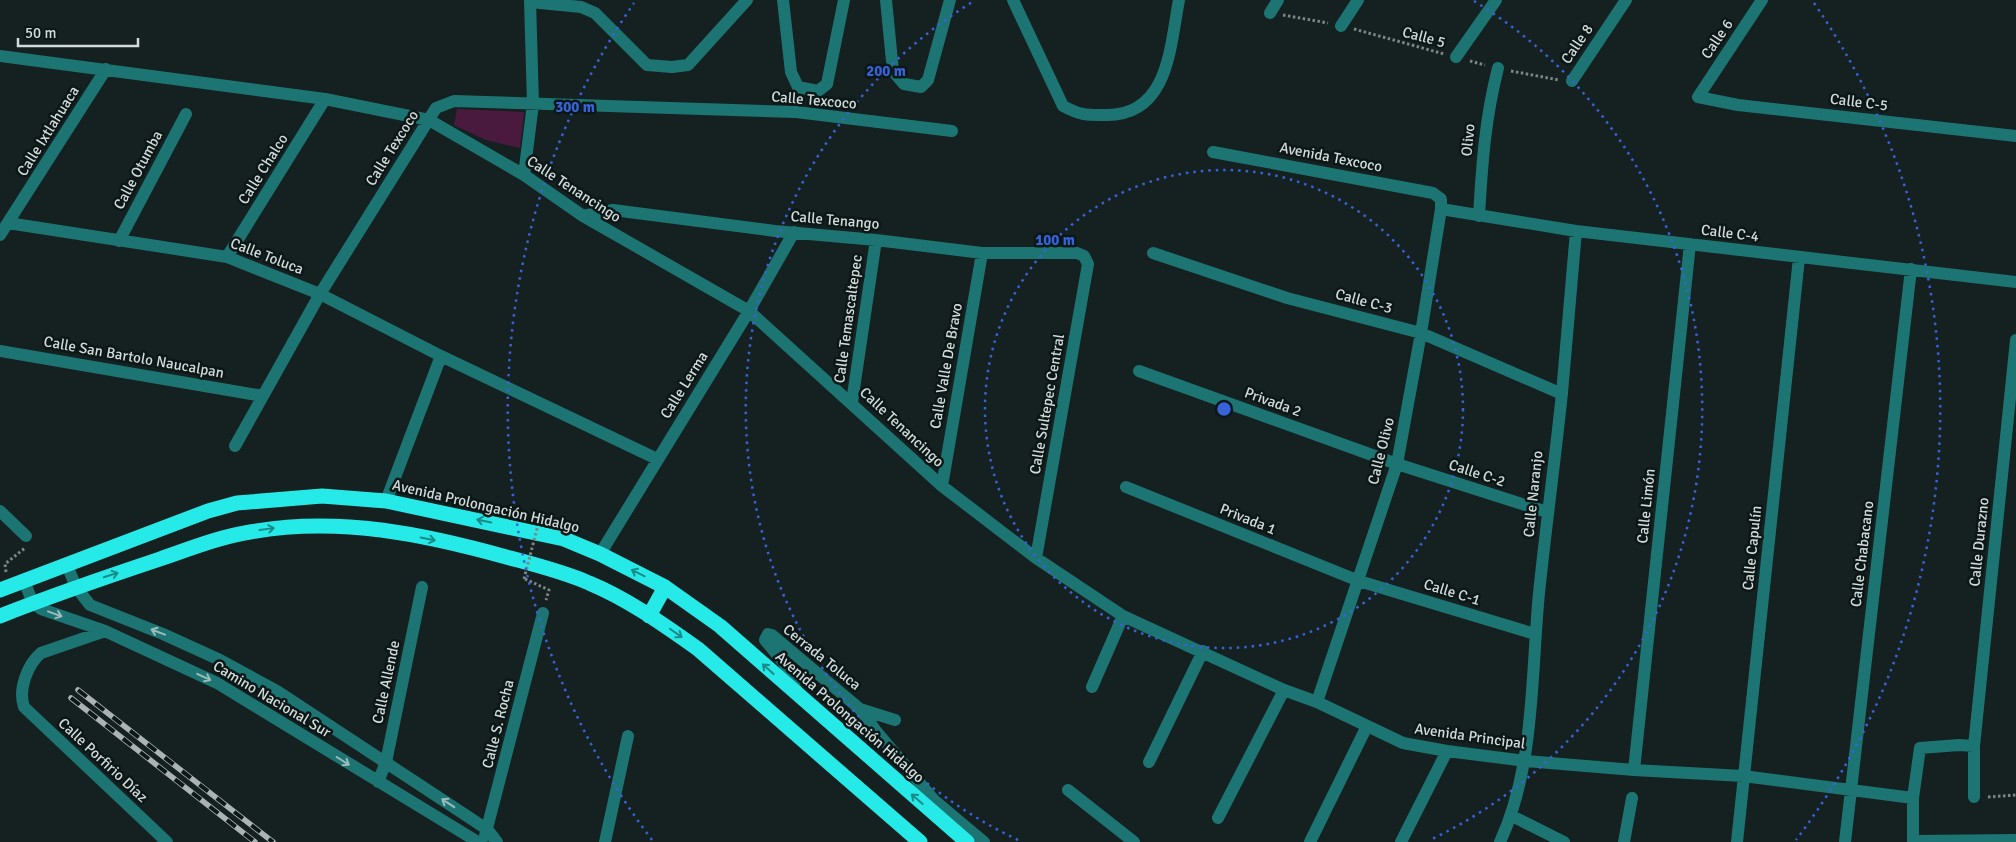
<svg xmlns="http://www.w3.org/2000/svg" width="2016" height="842" font-family="Signika,sans-serif">
<style>
.green{fill:#491a3e}
.lines{fill:none;stroke-linecap:round;stroke-linejoin:round}
.path{stroke:#7c8685;stroke-width:3;stroke-dasharray:2.5 2.5;stroke-linecap:butt}
.minor{stroke:#1d7573;stroke-width:12}
.highway{stroke:#25eae7;stroke-width:15}
.rail-casing{stroke:#abb4b3;stroke-width:5.5}
.rail{stroke:#0c1717;stroke-width:4;stroke-dasharray:11;stroke-linecap:butt}
.path-bridge{stroke:#7c8685;stroke-width:3;stroke-dasharray:2.5 2.5;stroke-linecap:butt}
.oneway{stroke:#1a8b89}
.oneway2{stroke:#9cbcbb}
.ring{fill:none;stroke:#3863d8;stroke-width:2.5;stroke-dasharray:2.5 5}
.labels{text-anchor:middle;dominant-baseline:central;stroke-width:5;stroke-linejoin:round;paint-order:stroke}
.street-label{font-size:15px;fill:#d3dbda;stroke:#0c1717}
.centre{fill:#3863d8;stroke:#0c1717;stroke-width:2.5}
.ring-label{font-size:15px;text-anchor:middle;font-weight:bold;fill:#3863d8;stroke:#0c1717;stroke-width:5;stroke-linejoin:round;paint-order:stroke}
</style>
<rect width="100%" height="100%" fill="#152020"/>
<path class="green" d="M 457,109 L 524,112 L 520,148 L 486,140 L 454,125 Z"/>
<g class="lines">
<path class="path" d="M 1283,15 L 1328,23
M 1354,29 L 1444,54
M 1470,61 L 1485,65
M 1511,71 L 1559,80
M 6,572 L 5,564 L 25,548
M 525,579 L 549,590 L 546,600
M 1988,797 L 2016,795"/>
<path class="minor" d="M 783,0 L 791,72 L 798,87 L 818,91 L 827,84 L 844,0
M 886,0 L 893,71 L 904,84 L 921,87 L 928,80 L 950,0
M 1013,0 L 1063,106 C 1082,116 1086,115 1107,115 C 1169,115 1170,46 1179,0
M 1762,0 L 1698,97 L 1738,105 L 2016,136
M 530,2 L 581,7 L 595,13 L 647,65 L 672,67 L 688,65 L 747,0
M 1270,13 L 1278,0
M 1341,26 L 1358,0
M 0,56 L 325,99 L 429,120 L 524,175 L 583,216 L 749,311 L 942,486 L 1036,558 L 1123,616 L 1284,690 L 1317,702 L 1403,743 L 1447,751 L 1526,761 L 1634,770 L 1743,776 L 1913,798
M 1456,57 L 1496,0
M 1572,81 L 1626,0
M 1213,152 L 1433,193 L 1441,199 L 1441,209 L 1421,333 L 1397,464 L 1317,702
M 524,175 L 533,104 L 530,0
M 1441,209 L 1576,231 L 2016,282
M 583,216 L 613,210 L 775,231 L 876,240 L 982,253 L 1077,253 L 1084,256 L 1088,264 L 1036,558
M 1479,216 C 1482,164 1485,119 1498,68
M 8,223 L 227,257 L 320,294 L 441,356 L 657,459
M 0,235 L 106,69
M 119,241 L 186,114
M 1153,253 L 1287,298 L 1421,333 L 1562,394
M 227,257 L 325,99
M 0,351 L 263,396
M 1139,371 L 1397,464 L 1547,512
M 852,402 L 876,240
M 235,446 L 320,294 L 436,108 L 454,101 L 796,112 L 952,131
M 942,486 L 982,253
M 1126,487 L 1359,581 L 1535,634
M 386,501 L 441,356
M 0,511 L 26,536
M 600,554 L 749,311 L 794,232
M 67,565 L 76,587 L 90,605 L 163,634 L 220,660 L 277,691 L 467,816 L 488,830 L 497,842
M 24,581 L 33,603 L 41,609 L 105,631 L 217,683 L 478,842
M 105,631 L 41,653 C 27,665 18,690 24,707 L 167,842
M 1092,687 L 1123,616
M 798,694 L 784,663 L 765,640 L 768,634 L 772,635 L 860,709 L 895,720
M 860,709 L 876,731 L 934,800 L 984,842
M 1149,762 L 1203,651
M 1634,770 L 1690,244
M 378,782 L 386,762 L 422,587
M 1068,790 L 1134,842
M 1974,797 L 1974,746 L 2016,340
M 1512,816 L 1564,842
M 1218,818 L 1284,690
M 485,836 L 543,613
M 1913,841 L 2016,840
M 605,842 L 628,736
M 1310,842 L 1367,726
M 1401,842 L 1447,751
M 1500,842 C 1535,766 1531,675 1539,593 C 1546,526 1555,460 1562,393 C 1567,339 1571,285 1576,231
M 1624,842 L 1632,798
M 1737,842 L 1799,258
M 1845,842 L 1911,269
M 1913,842 L 1913,798 L 1920,748 L 1959,745 L 1974,746"/>
<path class="highway" d="M 0,590 L 208,511 L 237,503 L 322,496 L 386,501 L 564,539 L 600,554 L 665,587 L 720,626 L 967,842
M 0,616 C 53,595 106,577 160,559 C 189,549 219,537 250,532 C 339,516 424,534 510,558 C 536,565 564,572 589,583 C 628,599 664,625 698,649 L 920,842
M 649,616 L 665,587"/>
<defs>
<path id="rail" d="M 78,690 L 273,842
M 71,698 L 255,842"/>
</defs>
<use href="#rail" class="rail-casing"/>
<use href="#rail" class="rail"/>
<path class="path-bridge" d="M 524,579 L 539,521"/>
</g>
<defs><path id="oneway-shaft" d="M-6 0H5M1.5-3L5.5 0L1.5 3" fill="none" stroke-width="1.6" stroke-linecap="round" stroke-linejoin="round" transform="scale(1.25)"/></defs>
<g class="oneway">
<use href="#oneway-shaft" transform="translate(484 521) rotate(-168)"/>
<use href="#oneway-shaft" transform="translate(267 529) rotate(-8)"/>
<use href="#oneway-shaft" transform="translate(428 539) rotate(12)"/>
<use href="#oneway-shaft" transform="translate(638 573) rotate(-153)"/>
<use href="#oneway-shaft" transform="translate(111 575) rotate(-18)"/>
<use href="#oneway-shaft" transform="translate(676 633) rotate(35)"/>
<use href="#oneway-shaft" transform="translate(768 669) rotate(-138)"/>
<use href="#oneway-shaft" transform="translate(917 799) rotate(-139)"/>
</g>
<g class="oneway2">
<use href="#oneway-shaft" transform="translate(55 614) rotate(20)"/>
<use href="#oneway-shaft" transform="translate(158 632) rotate(-159)"/>
<use href="#oneway-shaft" transform="translate(204 677) rotate(25)"/>
<use href="#oneway-shaft" transform="translate(343 761) rotate(32)"/>
<use href="#oneway-shaft" transform="translate(448 803) rotate(-147)"/>
</g>
<g class="ring">
<circle cx="1224" cy="409" r="239"/>
<path d="M1018 840A478 478 0 0 1 974 1M1474 1A478 478 0 0 1 1430 840"/>
<path d="M652 840A716 716 0 0 1 634 3M1814 3A716 716 0 0 1 1796 840"/>
</g>
<g class="labels">
<g class="street-label">
<text transform="translate(1424 37) rotate(15)">Calle 5</text>
<text transform="translate(1717 39) rotate(-56)">Calle 6</text>
<text transform="translate(1577 44) rotate(-56)">Calle 8</text>
<text transform="translate(814 100) rotate(5)">Calle Texcoco</text>
<text transform="translate(1859 102) rotate(7)">Calle C-5</text>
<text transform="translate(48 131) rotate(-58)">Calle Ixtlahuaca</text>
<text transform="translate(1468 140) rotate(-84)">Olivo</text>
<text transform="translate(392 148) rotate(-58)">Calle Texcoco</text>
<text transform="translate(1331 157) rotate(11)">Avenida Texcoco</text>
<text transform="translate(263 169) rotate(-58)">Calle Chalco</text>
<text transform="translate(138 170) rotate(-62)">Calle Otumba</text>
<text transform="translate(574 189) rotate(33)">Calle Tenancingo</text>
<text transform="translate(835 220) rotate(5)">Calle Tenango</text>
<text transform="translate(1730 233) rotate(7)">Calle C-4</text>
<text transform="translate(267 256) rotate(21)">Calle Toluca</text>
<text transform="translate(1364 301) rotate(15)">Calle C-3</text>
<text transform="translate(848 319) rotate(-82)">Calle Temascaltepec</text>
<text transform="translate(134 357) rotate(10)">Calle San Bartolo Naucalpan</text>
<text transform="translate(946 366) rotate(-80)">Calle Valle De Bravo</text>
<text transform="translate(684 385) rotate(-58)">Calle Lerma</text>
<text transform="translate(1273 402) rotate(20)">Privada 2</text>
<text transform="translate(1047 404) rotate(-80)">Calle Sultepec Central</text>
<text transform="translate(902 427) rotate(43)">Calle Tenancingo</text>
<text transform="translate(1381 451) rotate(-76)">Calle Olivo</text>
<text transform="translate(1477 473) rotate(18)">Calle C-2</text>
<text transform="translate(1533 494) rotate(-84)">Calle Naranjo</text>
<text transform="translate(486 506) rotate(13)">Avenida Prolongación Hidalgo</text>
<text transform="translate(1646 506) rotate(-84)">Calle Limón</text>
<text transform="translate(1248 519) rotate(22)">Privada 1</text>
<text transform="translate(1979 542) rotate(-84)">Calle Durazno</text>
<text transform="translate(1752 548) rotate(-84)">Calle Capulín</text>
<text transform="translate(1862 554) rotate(-83)">Calle Chabacano</text>
<text transform="translate(1452 592) rotate(17)">Calle C-1</text>
<text transform="translate(822 657) rotate(39)">Cerrada Toluca</text>
<text transform="translate(386 682) rotate(-78)">Calle Allende</text>
<text transform="translate(272 699) rotate(31)">Camino Nacional Sur</text>
<text transform="translate(850 717) rotate(41)">Avenida Prolongación Hidalgo</text>
<text transform="translate(498 724) rotate(-76)">Calle S. Rocha</text>
<text transform="translate(1470 736) rotate(8)">Avenida Principal</text>
<text transform="translate(103 760) rotate(43)">Calle Porfirio Díaz</text>
</g>
</g>
<circle cx="1224" cy="409" r="8" class="centre"/>
<g class="ring-label">
<text x="886" y="76">200 m</text>
<text x="575" y="112">300 m</text>
<text x="1055" y="245">100 m</text>
</g>
<path d="M18 38v8h120v-8" fill="none" stroke="#d3dbda" stroke-width="2.5"/>
<text x="25" y="38" font-size="15" fill="#d3dbda" stroke="#0c1717" stroke-width="4" paint-order="stroke">50 m</text>
</svg>
